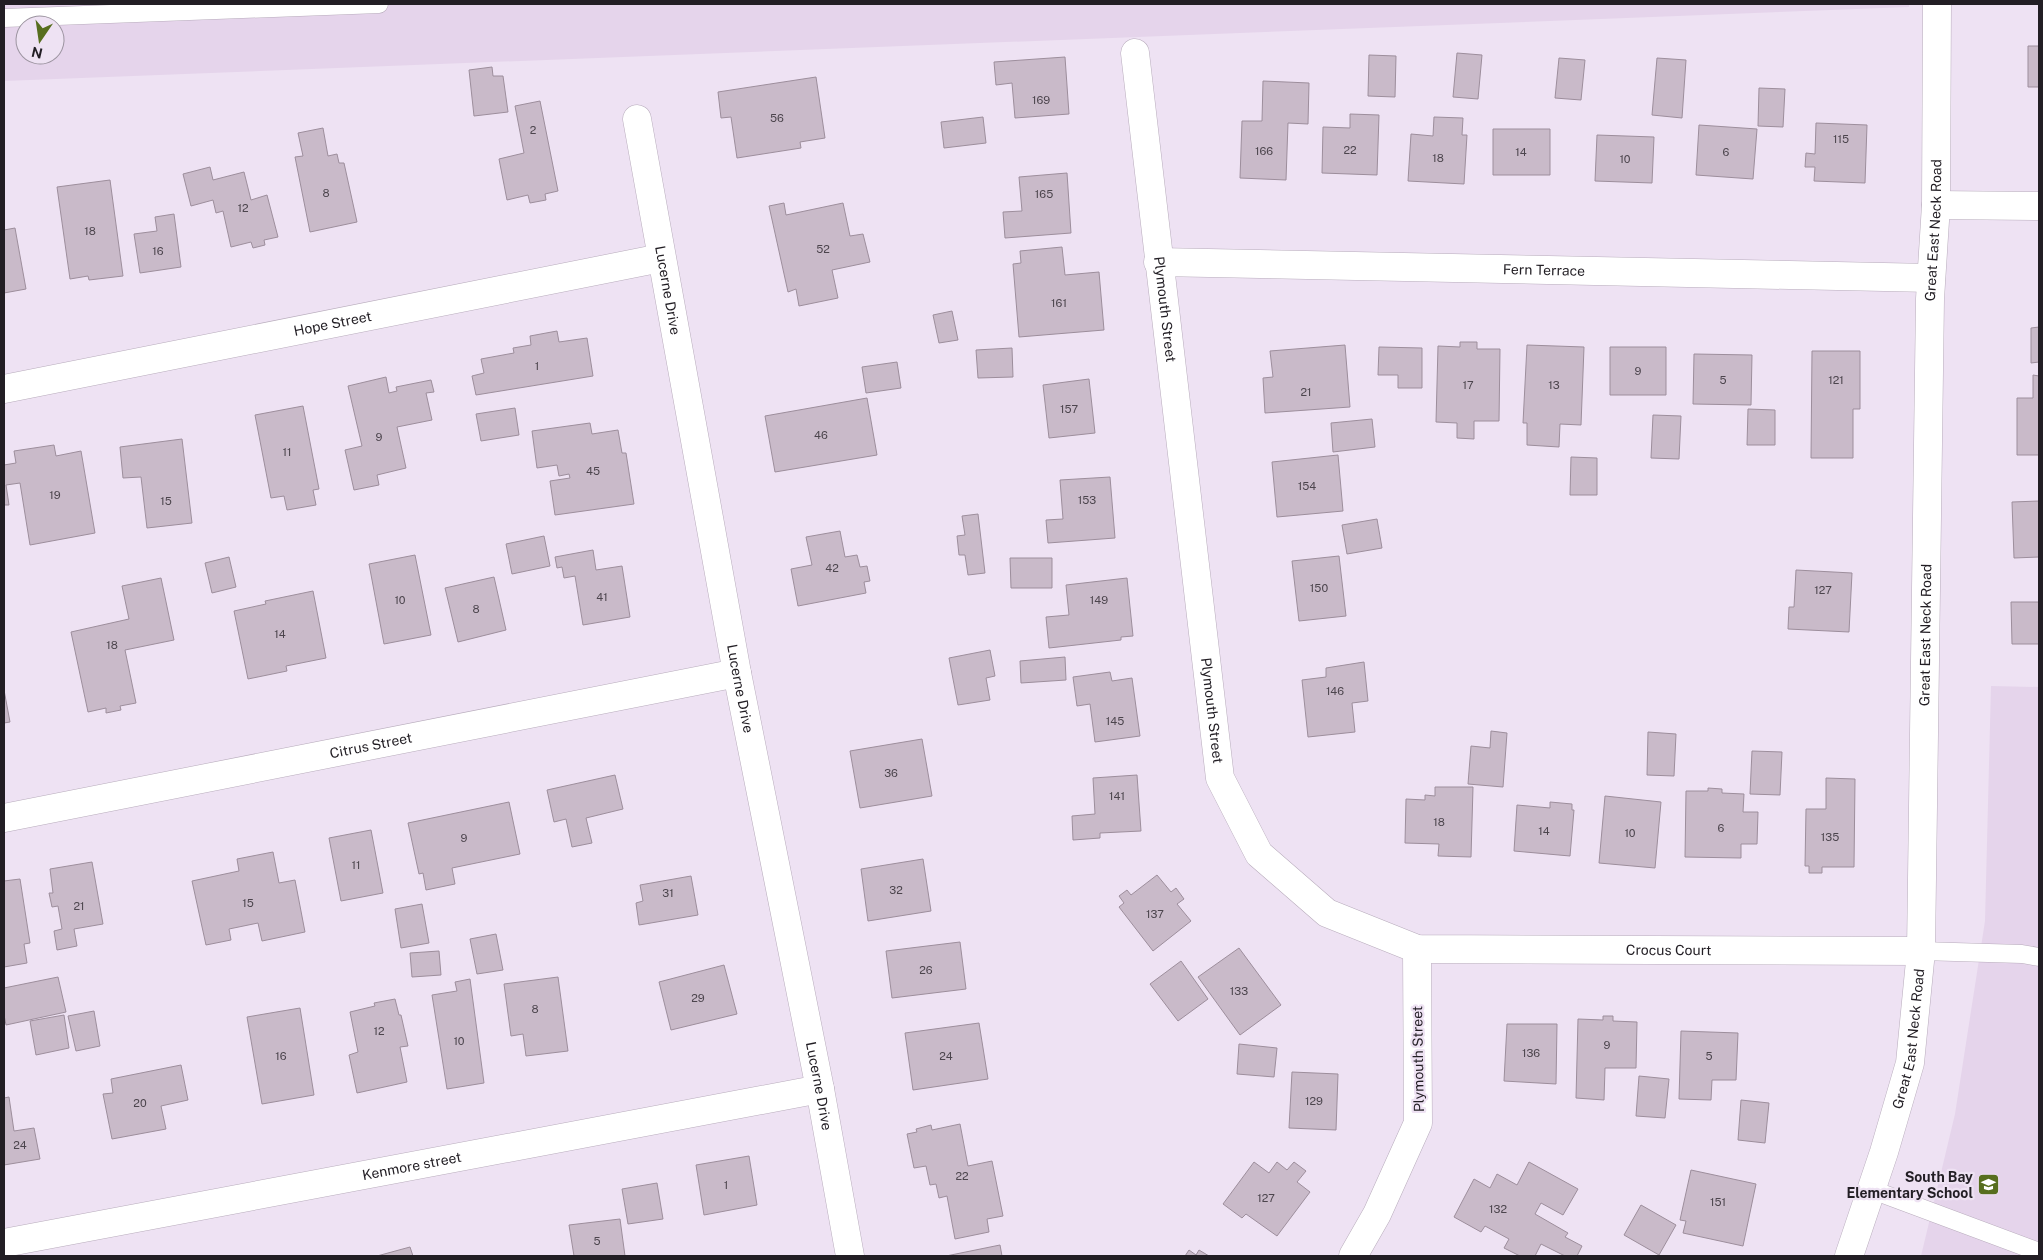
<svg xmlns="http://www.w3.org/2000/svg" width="2043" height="1260" font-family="'Public Sans',sans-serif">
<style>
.built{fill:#e5d4eb;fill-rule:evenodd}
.building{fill:#c9bac9;stroke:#9d8e9c}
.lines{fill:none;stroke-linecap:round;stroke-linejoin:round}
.lane-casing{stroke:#b8acbc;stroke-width:19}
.street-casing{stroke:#b8acbc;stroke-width:29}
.secondary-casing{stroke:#b8acbc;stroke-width:29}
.lane{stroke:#fff;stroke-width:18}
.street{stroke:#fff;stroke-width:28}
.secondary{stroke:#fff;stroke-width:28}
.labels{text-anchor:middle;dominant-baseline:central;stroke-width:4.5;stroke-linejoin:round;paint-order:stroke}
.number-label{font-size:11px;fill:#4c454d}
.street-label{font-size:14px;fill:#221e24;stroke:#eee2f3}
.poi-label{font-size:14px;font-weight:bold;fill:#221e24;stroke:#eee2f3;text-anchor:end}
</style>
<rect width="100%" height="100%" fill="#eee2f3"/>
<path class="built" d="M 4,4 L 1909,4 L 1909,7 L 4,81 ZM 25,25 L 55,25 L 55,55 L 25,55 Z
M 1991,686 L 2039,687 L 2039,1256 L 1921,1256 L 1955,1114 L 1985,921 Z"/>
<path class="building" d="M 2028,46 L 2039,46 L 2039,87 L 2028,87 Z
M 1457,53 L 1482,55 L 1478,99 L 1453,97 Z
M 1369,55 L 1396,56 L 1395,97 L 1368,96 Z
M 1065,57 L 1069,114 L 1015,118 L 1012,83 L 996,85 L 994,62 Z
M 1559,58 L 1585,60 L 1581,100 L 1555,98 Z
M 1657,58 L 1686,60 L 1682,118 L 1652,115 Z
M 492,67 L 493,76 L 503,76 L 508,112 L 474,116 L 469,70 Z
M 816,77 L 825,138 L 800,142 L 801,148 L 737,158 L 731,117 L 721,118 L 718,92 Z
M 1263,81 L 1309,83 L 1308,124 L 1288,123 L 1286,180 L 1240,178 L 1242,121 L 1262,121 Z
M 1759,88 L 1785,89 L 1783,127 L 1758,126 Z
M 540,101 L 558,191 L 545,194 L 546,200 L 530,203 L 528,195 L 507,200 L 499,159 L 524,153 L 515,106 Z
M 1350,114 L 1379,115 L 1377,175 L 1322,173 L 1323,127 L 1350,128 Z
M 983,117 L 986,143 L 944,148 L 941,122 Z
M 1434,117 L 1463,118 L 1462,135 L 1467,135 L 1464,184 L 1408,181 L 1411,134 L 1433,136 Z
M 1816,123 L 1867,125 L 1865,183 L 1814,181 L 1815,167 L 1805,167 L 1806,153 L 1815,154 Z
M 1699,125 L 1757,129 L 1753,179 L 1696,175 Z
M 323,128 L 328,156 L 337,154 L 339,163 L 344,163 L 357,222 L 310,232 L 295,157 L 303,156 L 298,133 Z
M 1493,129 L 1550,129 L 1550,175 L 1493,175 Z
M 1597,135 L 1654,137 L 1652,183 L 1595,181 Z
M 210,167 L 213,180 L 244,172 L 251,200 L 267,195 L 278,237 L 264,240 L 265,245 L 253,248 L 251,242 L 231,247 L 223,211 L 216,213 L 213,200 L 191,206 L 183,174 Z
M 1067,173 L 1071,233 L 1005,238 L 1003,212 L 1022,211 L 1019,177 Z
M 110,180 L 123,276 L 89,280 L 88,276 L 70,279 L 57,187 Z
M 784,203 L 786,215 L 843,203 L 850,236 L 863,234 L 870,262 L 832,270 L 838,298 L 799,306 L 796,289 L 788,292 L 769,206 Z
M 174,214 L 181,267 L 140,273 L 134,234 L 157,231 L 155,217 Z
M 15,228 L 26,289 L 4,293 L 4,230 Z
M 1062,247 L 1065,275 L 1099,272 L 1104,330 L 1019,337 L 1013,264 L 1021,263 L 1020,251 Z
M 952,311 L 958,340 L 939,343 L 933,315 Z
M 2039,327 L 2039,362 L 2031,363 L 2031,328 Z
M 557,331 L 559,342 L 587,338 L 593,376 L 476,395 L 472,376 L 484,373 L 481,359 L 514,353 L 513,348 L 531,345 L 530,336 Z
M 1460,342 L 1477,342 L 1477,349 L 1500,349 L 1499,421 L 1474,421 L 1474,439 L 1457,438 L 1457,423 L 1436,422 L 1438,346 L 1460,347 Z
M 1345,345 L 1350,407 L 1265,413 L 1263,378 L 1273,377 L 1270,351 Z
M 1527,345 L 1584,347 L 1581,425 L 1560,424 L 1559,447 L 1527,445 L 1527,423 L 1523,423 Z
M 1379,347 L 1422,348 L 1422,388 L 1398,388 L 1398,375 L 1378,375 Z
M 1610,347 L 1666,347 L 1666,395 L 1610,395 Z
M 1012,348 L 1013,377 L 978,378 L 976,350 Z
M 1812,351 L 1860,351 L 1860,409 L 1853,409 L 1853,458 L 1811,458 Z
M 1694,354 L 1752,355 L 1751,405 L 1693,404 Z
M 897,362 L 901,388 L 866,393 L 862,367 Z
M 2033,375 L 2039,376 L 2039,455 L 2017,455 L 2017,398 L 2033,398 Z
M 386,377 L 389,393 L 397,391 L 396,387 L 431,380 L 434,392 L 426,393 L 432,420 L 397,427 L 406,468 L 377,475 L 379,485 L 354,490 L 345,450 L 362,446 L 348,386 Z
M 1089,379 L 1095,433 L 1049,438 L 1043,385 Z
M 867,398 L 877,455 L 775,472 L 765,416 Z
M 303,406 L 319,489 L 313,490 L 316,505 L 287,510 L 284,496 L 271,498 L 255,415 Z
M 515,408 L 519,435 L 481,441 L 476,414 Z
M 1748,409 L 1775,410 L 1775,445 L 1747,445 Z
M 1653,415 L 1681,416 L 1679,459 L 1651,458 Z
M 1372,419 L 1375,447 L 1333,452 L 1331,423 Z
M 590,423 L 592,434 L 618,430 L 622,453 L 626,453 L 634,504 L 555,515 L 550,481 L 570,478 L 569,474 L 559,476 L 557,465 L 537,468 L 532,431 Z
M 182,439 L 192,523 L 147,528 L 141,477 L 123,478 L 120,447 Z
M 54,445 L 56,456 L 81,451 L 95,533 L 30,545 L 20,483 L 6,485 L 9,505 L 4,505 L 4,465 L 16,463 L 14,451 Z
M 1338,455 L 1343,511 L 1277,517 L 1272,462 Z
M 1571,457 L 1597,458 L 1597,495 L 1570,495 Z
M 1110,477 L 1115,538 L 1048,543 L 1046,520 L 1063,519 L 1060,480 Z
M 2039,501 L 2039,557 L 2014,558 L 2012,502 Z
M 978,514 L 985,573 L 968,575 L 965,555 L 959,555 L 957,536 L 965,535 L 962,516 Z
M 1377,519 L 1382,548 L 1347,554 L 1342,525 Z
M 840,531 L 845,557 L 857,555 L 860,567 L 867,566 L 870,581 L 864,582 L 866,593 L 798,606 L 791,569 L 812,565 L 806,537 Z
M 544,536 L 550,566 L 512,574 L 506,544 Z
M 593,550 L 596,570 L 622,566 L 630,617 L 583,625 L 575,576 L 564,578 L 562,567 L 557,568 L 555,557 Z
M 415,555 L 431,635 L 384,644 L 369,564 Z
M 1339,556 L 1346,616 L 1299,621 L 1292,561 Z
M 229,557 L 236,587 L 212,593 L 205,563 Z
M 1010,558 L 1052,558 L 1052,588 L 1011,588 Z
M 1796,570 L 1852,573 L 1849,632 L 1788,629 L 1789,607 L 1794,607 Z
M 494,577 L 506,630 L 458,642 L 445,588 Z
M 161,578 L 174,640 L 125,650 L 136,703 L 120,706 L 121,710 L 106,713 L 106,708 L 88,712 L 71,632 L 129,619 L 122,586 Z
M 1127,578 L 1133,636 L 1121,637 L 1121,640 L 1049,648 L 1046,617 L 1069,615 L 1066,585 Z
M 313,591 L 326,658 L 286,666 L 287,671 L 248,679 L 234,611 L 266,604 L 265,601 Z
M 2011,602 L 2039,602 L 2039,644 L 2012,644 Z
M 990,650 L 995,676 L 986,678 L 990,700 L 958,705 L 949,658 Z
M 1065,657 L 1066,680 L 1021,683 L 1020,661 Z
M 1364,662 L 1368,701 L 1352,703 L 1355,732 L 1308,737 L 1302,680 L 1326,677 L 1326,668 Z
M 1110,672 L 1112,681 L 1132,678 L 1140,736 L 1095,742 L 1090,704 L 1077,706 L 1073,677 Z
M 4,690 L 10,722 L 4,723 Z
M 1491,731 L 1507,733 L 1503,787 L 1468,784 L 1471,746 L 1490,748 Z
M 1648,732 L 1676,734 L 1674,776 L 1647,775 Z
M 922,739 L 932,796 L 860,808 L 850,751 Z
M 1752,751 L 1782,752 L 1780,795 L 1750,794 Z
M 615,775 L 623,809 L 586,818 L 592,843 L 572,847 L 566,819 L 554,822 L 547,790 Z
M 1137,775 L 1141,831 L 1100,833 L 1100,838 L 1073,840 L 1072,816 L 1095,814 L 1093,778 Z
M 1826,778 L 1855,779 L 1854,867 L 1822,867 L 1822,873 L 1809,873 L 1809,866 L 1805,866 L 1806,809 L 1826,809 Z
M 1435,787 L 1473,787 L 1471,857 L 1438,856 L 1439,844 L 1405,843 L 1406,799 L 1425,800 L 1425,795 L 1435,796 Z
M 1708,788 L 1722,789 L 1722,793 L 1744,794 L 1743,812 L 1758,812 L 1757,844 L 1741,844 L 1741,858 L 1685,857 L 1686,791 L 1708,791 Z
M 1605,796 L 1661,802 L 1655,868 L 1599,863 Z
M 509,802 L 520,854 L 452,868 L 455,884 L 426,890 L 423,873 L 419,874 L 408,823 Z
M 1550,802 L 1572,804 L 1572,810 L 1574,810 L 1570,856 L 1514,851 L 1517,805 L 1550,808 Z
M 371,830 L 383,893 L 341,901 L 329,838 Z
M 273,852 L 279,883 L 295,880 L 305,932 L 262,941 L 258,923 L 229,929 L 231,940 L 206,945 L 192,881 L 239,871 L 237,859 Z
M 923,859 L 931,911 L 868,921 L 861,869 Z
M 92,862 L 103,924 L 74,929 L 77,946 L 57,950 L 54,931 L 62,929 L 58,906 L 52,907 L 49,893 L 53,893 L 50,869 Z
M 1157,875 L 1171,892 L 1176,888 L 1184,899 L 1177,904 L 1191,921 L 1153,951 L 1119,907 L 1124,903 L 1119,896 L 1127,890 L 1131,895 Z
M 691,876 L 698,915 L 639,925 L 636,903 L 643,901 L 640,885 Z
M 20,879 L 30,943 L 24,944 L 27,963 L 4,967 L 4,881 Z
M 422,904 L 429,943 L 401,948 L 395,909 Z
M 496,934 L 503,970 L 477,974 L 470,939 Z
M 960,942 L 966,989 L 892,998 L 886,951 Z
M 1239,948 L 1281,1005 L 1240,1035 L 1198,977 Z
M 439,951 L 441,975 L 412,977 L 410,953 Z
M 1181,961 L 1208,999 L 1178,1021 L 1150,984 Z
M 724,965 L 737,1014 L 671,1030 L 659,982 Z
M 58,977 L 66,1012 L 6,1025 L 4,1015 L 4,988 Z
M 558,977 L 568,1051 L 526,1056 L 523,1034 L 511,1036 L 504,984 Z
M 470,979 L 484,1083 L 447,1089 L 432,995 L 457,991 L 455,982 Z
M 395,999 L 399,1015 L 401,1015 L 408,1046 L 400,1047 L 407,1082 L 357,1093 L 349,1055 L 358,1052 L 350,1012 L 375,1006 L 374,1003 Z
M 300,1008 L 314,1095 L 262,1104 L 247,1017 Z
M 94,1011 L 100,1046 L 76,1051 L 68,1016 Z
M 64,1015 L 69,1048 L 36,1055 L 30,1021 Z
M 1603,1016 L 1613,1016 L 1613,1021 L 1637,1022 L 1636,1068 L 1605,1068 L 1604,1100 L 1576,1098 L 1578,1019 L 1603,1020 Z
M 979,1023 L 988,1079 L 913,1090 L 905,1033 Z
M 1507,1024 L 1557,1024 L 1556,1084 L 1504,1081 Z
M 1681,1031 L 1738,1033 L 1736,1080 L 1712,1080 L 1711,1100 L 1679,1099 Z
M 1239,1044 L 1277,1048 L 1274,1077 L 1237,1074 Z
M 181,1065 L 188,1100 L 161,1106 L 166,1129 L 112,1139 L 103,1094 L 113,1093 L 111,1079 Z
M 1292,1072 L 1338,1074 L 1336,1130 L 1289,1128 Z
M 1639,1076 L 1669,1079 L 1665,1118 L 1636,1116 Z
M 9,1097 L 14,1131 L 34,1128 L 40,1159 L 4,1165 L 4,1098 Z
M 1741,1100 L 1769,1103 L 1765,1143 L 1738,1140 Z
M 960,1124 L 968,1166 L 992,1161 L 1003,1216 L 987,1219 L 989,1232 L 955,1239 L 947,1196 L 939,1198 L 936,1184 L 930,1185 L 926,1166 L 914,1168 L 907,1134 L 917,1132 L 916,1129 L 931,1125 L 932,1130 Z
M 749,1156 L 757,1205 L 704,1215 L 696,1165 Z
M 1254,1162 L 1269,1173 L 1277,1162 L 1287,1170 L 1294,1162 L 1306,1171 L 1297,1182 L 1310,1192 L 1277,1236 L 1246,1214 L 1242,1218 L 1223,1204 Z
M 1529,1162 L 1578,1189 L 1563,1215 L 1541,1203 L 1535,1214 L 1568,1233 L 1565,1237 L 1582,1246 L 1577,1256 L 1565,1256 L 1541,1244 L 1535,1256 L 1520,1256 L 1504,1248 L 1509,1239 L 1485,1226 L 1481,1232 L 1454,1217 L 1474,1179 L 1490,1188 L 1497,1174 L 1517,1185 Z
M 1691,1170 L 1756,1184 L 1743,1246 L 1683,1233 L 1686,1221 L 1680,1220 Z
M 657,1183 L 663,1219 L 628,1224 L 622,1189 Z
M 1641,1205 L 1676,1225 L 1659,1255 L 1624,1235 Z
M 620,1219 L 625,1256 L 574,1256 L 569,1225 Z
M 1000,1245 L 1002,1256 L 946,1256 Z
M 410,1247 L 413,1256 L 377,1256 Z
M 1189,1250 L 1196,1255 L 1199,1250 L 1209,1256 L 1185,1256 Z"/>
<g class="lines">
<defs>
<path id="lane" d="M 4,18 L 379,4
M 1921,951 L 2022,954 L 2039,957
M 1870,1189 L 2039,1252"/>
<g id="street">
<path id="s1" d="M 1135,53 L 1220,778 L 1259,854 L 1327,913 L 1417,949 L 1921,951"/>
<path id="s2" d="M 637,119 L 737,673 L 820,1089 L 850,1256"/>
<path d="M 1936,205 L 2039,206"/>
<path id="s3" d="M 1158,262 L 1931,278"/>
<path id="s4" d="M 4,389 L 661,258"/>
<path id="s5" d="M 4,818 L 737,673"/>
<path id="s6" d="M 4,1243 L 820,1089"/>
<path d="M 1353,1256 L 1377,1214 L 1418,1123 L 1417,949"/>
</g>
<g id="secondary">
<path id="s7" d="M 1849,1256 L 1884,1152 L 1910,1063 L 1921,951 L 1930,299 L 1936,205 L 1937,4"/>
</g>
</defs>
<use href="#lane" class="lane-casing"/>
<use href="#street" class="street-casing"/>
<use href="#secondary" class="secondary-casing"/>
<use href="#lane" class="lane"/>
<use href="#street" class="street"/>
<use href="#secondary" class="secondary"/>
</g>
<defs>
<symbol id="school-square" viewBox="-11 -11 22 22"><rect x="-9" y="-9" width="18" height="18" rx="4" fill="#576e1e" stroke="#eee2f3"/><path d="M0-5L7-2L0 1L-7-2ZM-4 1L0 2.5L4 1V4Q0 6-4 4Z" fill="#fff"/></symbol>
</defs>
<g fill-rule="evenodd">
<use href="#school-square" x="1976" y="1172" width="25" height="25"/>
</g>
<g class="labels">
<g class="number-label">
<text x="1041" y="100">169</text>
<text x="777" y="118">56</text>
<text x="533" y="130">2</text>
<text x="1841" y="139">115</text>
<text x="1350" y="150">22</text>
<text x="1264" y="151">166</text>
<text x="1521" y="152">14</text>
<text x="1726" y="152">6</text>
<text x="1438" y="158">18</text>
<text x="1625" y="159">10</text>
<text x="326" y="193">8</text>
<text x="1044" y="194">165</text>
<text x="243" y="208">12</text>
<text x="90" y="231">18</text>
<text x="823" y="249">52</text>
<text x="158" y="251">16</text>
<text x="1059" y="303">161</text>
<text x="537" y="366">1</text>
<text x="1638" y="371">9</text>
<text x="1723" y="380">5</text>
<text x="1836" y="380">121</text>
<text x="1468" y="385">17</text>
<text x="1554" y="385">13</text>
<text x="1306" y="392">21</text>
<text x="1069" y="409">157</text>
<text x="821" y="435">46</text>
<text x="379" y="437">9</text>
<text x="287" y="452">11</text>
<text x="593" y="471">45</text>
<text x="1307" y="486">154</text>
<text x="55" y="495">19</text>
<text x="1087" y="500">153</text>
<text x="166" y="501">15</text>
<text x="832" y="568">42</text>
<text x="1319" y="588">150</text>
<text x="1823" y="590">127</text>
<text x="602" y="597">41</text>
<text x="400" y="600">10</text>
<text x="1099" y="600">149</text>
<text x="476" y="609">8</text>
<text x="280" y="634">14</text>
<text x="112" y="645">18</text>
<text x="1335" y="691">146</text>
<text x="1115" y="721">145</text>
<text x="891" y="773">36</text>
<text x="1117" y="796">141</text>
<text x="1439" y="822">18</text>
<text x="1721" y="828">6</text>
<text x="1544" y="831">14</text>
<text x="1630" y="833">10</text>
<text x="1830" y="837">135</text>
<text x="464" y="838">9</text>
<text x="356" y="865">11</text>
<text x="896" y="890">32</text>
<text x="668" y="893">31</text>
<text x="248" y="903">15</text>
<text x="79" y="906">21</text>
<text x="1155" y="914">137</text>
<text x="926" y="970">26</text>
<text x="1239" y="991">133</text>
<text x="698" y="998">29</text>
<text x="535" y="1009">8</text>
<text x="379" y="1031">12</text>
<text x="459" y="1041">10</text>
<text x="1607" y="1045">9</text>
<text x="1531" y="1053">136</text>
<text x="281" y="1056">16</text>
<text x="946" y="1056">24</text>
<text x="1709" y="1056">5</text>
<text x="1314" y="1101">129</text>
<text x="140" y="1103">20</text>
<text x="20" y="1145">24</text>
<text x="962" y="1176">22</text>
<text x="726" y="1185">1</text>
<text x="1266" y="1198">127</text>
<text x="1718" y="1202">151</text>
<text x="1498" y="1209">132</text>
<text x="597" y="1241">5</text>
</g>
<g class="street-label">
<text stroke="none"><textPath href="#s7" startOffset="1036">Great East Neck Road</textPath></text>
<text stroke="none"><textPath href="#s3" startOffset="386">Fern Terrace</textPath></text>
<text stroke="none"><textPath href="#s2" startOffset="174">Lucerne Drive</textPath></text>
<text stroke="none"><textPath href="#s1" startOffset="258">Plymouth Street</textPath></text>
<text stroke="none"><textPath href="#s4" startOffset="335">Hope Street</textPath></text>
<text stroke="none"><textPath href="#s7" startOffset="631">Great East Neck Road</textPath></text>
<text stroke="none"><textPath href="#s2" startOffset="579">Lucerne Drive</textPath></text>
<text stroke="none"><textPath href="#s1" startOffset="662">Plymouth Street</textPath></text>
<text stroke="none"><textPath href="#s5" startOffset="374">Citrus Street</textPath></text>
<text stroke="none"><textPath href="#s1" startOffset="1254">Crocus Court</textPath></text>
<text stroke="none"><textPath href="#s7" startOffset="226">Great East Neck Road</textPath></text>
<text transform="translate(1418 1059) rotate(-91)">Plymouth Street</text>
<text stroke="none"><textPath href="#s2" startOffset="984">Lucerne Drive</textPath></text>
<text stroke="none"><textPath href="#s6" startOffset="415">Kenmore street</textPath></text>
</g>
<g class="poi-label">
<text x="1973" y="1177">South Bay<tspan x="1973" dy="16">Elementary School</tspan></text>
</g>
</g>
<rect width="2043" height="1260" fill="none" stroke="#221e24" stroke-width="10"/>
<g transform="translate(40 40) rotate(193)"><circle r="24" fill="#eee2f3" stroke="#9c94a0"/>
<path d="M0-4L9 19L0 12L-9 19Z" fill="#576e1e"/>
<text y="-8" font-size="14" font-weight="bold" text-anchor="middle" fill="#221e24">N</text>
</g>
</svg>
